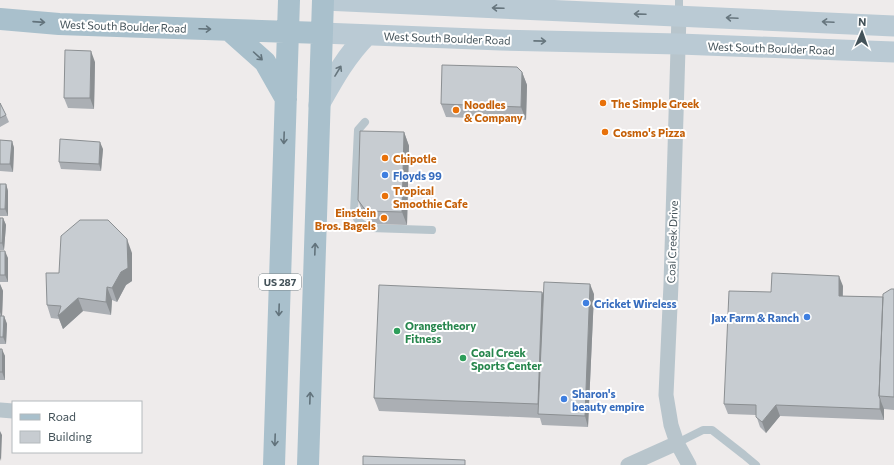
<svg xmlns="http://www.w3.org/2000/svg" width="894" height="465" font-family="Commissioner,sans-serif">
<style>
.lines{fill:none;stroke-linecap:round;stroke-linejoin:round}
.lane{stroke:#b8c5cc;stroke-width:8}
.street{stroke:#b8c5cc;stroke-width:15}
.secondary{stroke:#bacad4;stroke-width:21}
.primary{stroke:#a9c0cc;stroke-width:22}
.wall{fill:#abafb4}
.shaded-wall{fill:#8b8f92}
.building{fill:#c7ccd1;stroke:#8b8f92}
.oneway{stroke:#67767e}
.oneway2{stroke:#62737c}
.food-dot{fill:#e8710a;stroke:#fff;stroke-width:1.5}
.shop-dot{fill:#3f7fe0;stroke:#fff;stroke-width:1.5}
.leisure-dot{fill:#2e9e5b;stroke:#fff;stroke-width:1.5}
.labels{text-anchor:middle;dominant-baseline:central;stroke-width:4;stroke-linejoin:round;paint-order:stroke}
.shield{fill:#fff;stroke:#7b868b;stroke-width:1}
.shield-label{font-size:10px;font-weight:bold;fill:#435259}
.street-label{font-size:11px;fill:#435259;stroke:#fff}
.food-label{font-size:11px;font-weight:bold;fill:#c56008;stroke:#fff;text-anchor:start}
.shop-label{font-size:11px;font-weight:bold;fill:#366cbe;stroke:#fff;text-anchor:start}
.leisure-label{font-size:11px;font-weight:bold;fill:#27864d;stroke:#fff;text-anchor:start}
</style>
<rect width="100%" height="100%" fill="#eeebeb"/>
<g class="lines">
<path class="lane" d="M 679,15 L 679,0
M 365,122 L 358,130 L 354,212 C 357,221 361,224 370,228 L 432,230
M 677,443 L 703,430 L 712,430 L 744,455 L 756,465"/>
<path class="street" d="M 679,15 L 671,284 L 666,395 L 671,425 L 677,443 L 689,465
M 0,410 L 13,411
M 628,465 L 677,443"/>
<path class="secondary" d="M 324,0 L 894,26
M 322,33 L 501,40 L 679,44 L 894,52
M 319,105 C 333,80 346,56 367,35"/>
<path class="primary" d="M 0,19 L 59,24 L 322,33
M 229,30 L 265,62 L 286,99
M 274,465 L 289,0
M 308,465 L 323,0"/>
</g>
<path class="wall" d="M 95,62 L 94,109 L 68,108 L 64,98 Z
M 522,72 L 527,85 L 526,120 L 446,117 L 441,104 Z
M 0,103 L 6,115 L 9,122 L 0,127 Z
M 404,132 L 409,146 L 407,225 L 371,224 L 363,214 L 358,200 Z
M 0,140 L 12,141 L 14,148 L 13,172 L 0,171 Z
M 103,149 L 101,171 L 61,169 L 59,162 Z
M 0,184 L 6,184 L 8,191 L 8,216 L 0,216 Z
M 0,218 L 3,218 L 6,225 L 4,250 L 0,250 Z
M 0,251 L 8,258 L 8,282 L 0,282 Z
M 132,253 L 132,281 L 126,285 L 117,302 L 112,300 L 111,315 L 83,311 L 63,329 L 59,319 L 51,318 L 47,305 L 59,273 Z
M 0,284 L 3,291 L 2,316 L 4,316 L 7,324 L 6,344 L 0,344 Z
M 843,286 L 843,296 L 883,297 L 894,289 L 894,410 L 884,409 L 884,420 L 780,416 L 766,433 L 760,427 L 756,415 L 728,414 L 724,404 Z
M 542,292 L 543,295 L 594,294 L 588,427 L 542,425 L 540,418 L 379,411 L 374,398 Z
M 0,349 L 5,356 L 5,380 L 0,380 Z"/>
<path class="shaded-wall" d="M 91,51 L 95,62 L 94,109 L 90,98 Z
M 522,72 L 527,85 L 526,120 L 521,107 Z
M 404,132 L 409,146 L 407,225 L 402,212 Z
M 12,141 L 14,148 L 13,172 L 10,164 Z
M 100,142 L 103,149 L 101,171 L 99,164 Z
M 6,184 L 8,191 L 8,216 L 5,209 Z
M 3,218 L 6,225 L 4,250 L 2,243 Z
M 127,239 L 132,253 L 132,281 L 126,285 L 117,302 L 112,288 Z
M 5,251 L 8,258 L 8,282 L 5,275 Z
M 839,276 L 843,286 L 842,306 L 839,296 Z
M 0,284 L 3,291 L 2,317 L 0,312 Z
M 590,284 L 594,294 L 588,427 L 585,416 Z
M 107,287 L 112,300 L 111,315 L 106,302 Z
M 542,292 L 547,306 L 541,414 L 538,404 Z
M 78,298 L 83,311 L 63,329 L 58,316 Z
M 4,316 L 7,324 L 6,344 L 3,337 Z
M 2,349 L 5,356 L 5,380 L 2,372 Z
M 880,399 L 884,409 L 884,420 L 880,409 Z
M 776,405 L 780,416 L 766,433 L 762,422 Z
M 0,431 L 2,435 L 1,461 L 0,458 Z"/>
<path class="building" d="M 65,50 L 91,51 L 90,98 L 64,98 Z
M 442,65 L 517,67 L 522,72 L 521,107 L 441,104 Z
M 0,103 L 6,115 L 0,118 Z
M 360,131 L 404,132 L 402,212 L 366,211 L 358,200 Z
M 60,139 L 100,142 L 99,164 L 59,162 Z
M 0,140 L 12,141 L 10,164 L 0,164 Z
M 0,184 L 6,184 L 5,209 L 0,209 Z
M 0,218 L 3,218 L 2,243 L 0,243 Z
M 80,220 L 108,220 L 127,239 L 128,268 L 121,272 L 112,288 L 107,287 L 106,302 L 78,298 L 58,316 L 61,306 L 47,305 L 46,273 L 59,273 L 61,236 Z
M 0,251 L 5,251 L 5,275 L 0,275 Z
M 772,273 L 839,276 L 839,296 L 883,297 L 879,396 L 880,399 L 880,409 L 776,405 L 762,422 L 756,417 L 756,405 L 724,404 L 729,291 L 771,292 Z
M 544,282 L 590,284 L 585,416 L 538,414 Z
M 379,285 L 542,292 L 538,404 L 374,398 Z
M 891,289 L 894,289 L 894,397 L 879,396 L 883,294 Z
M 0,316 L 4,316 L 3,337 L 0,337 Z
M 0,349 L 2,349 L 2,372 L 0,372 Z
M 363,456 L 465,460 L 465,465 L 363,465 Z"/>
<defs><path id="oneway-shaft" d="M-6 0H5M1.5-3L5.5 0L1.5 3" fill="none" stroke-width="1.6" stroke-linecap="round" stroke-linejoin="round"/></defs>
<g class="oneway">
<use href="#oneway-shaft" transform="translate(498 8) rotate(-178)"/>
<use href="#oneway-shaft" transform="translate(640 14) rotate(-178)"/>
<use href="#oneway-shaft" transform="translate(732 18) rotate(-177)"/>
<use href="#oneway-shaft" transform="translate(828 22) rotate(-177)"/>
<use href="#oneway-shaft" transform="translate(540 41) rotate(1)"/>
<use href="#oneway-shaft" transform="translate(338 71) rotate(-59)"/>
</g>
<g class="oneway2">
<use href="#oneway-shaft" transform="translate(39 22) rotate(4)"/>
<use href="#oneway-shaft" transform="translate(205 29) rotate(2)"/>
<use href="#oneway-shaft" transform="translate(258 56) rotate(42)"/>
<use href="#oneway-shaft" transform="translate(284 138) rotate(92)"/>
<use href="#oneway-shaft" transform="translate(315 249) rotate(-88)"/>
<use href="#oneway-shaft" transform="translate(279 310) rotate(92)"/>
<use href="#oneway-shaft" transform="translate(310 398) rotate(-88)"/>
<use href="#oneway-shaft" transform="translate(275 440) rotate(92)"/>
</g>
<g class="food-dot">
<circle cx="603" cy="103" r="4"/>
<circle cx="456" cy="110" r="4"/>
<circle cx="605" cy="132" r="4"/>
<circle cx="385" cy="158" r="4"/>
<circle cx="385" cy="196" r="4"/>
<circle cx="384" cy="218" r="4"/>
</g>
<g class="shop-dot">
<circle cx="385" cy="175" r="4"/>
<circle cx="586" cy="303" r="4"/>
<circle cx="807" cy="317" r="4"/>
<circle cx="564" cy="399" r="4"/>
</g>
<g class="leisure-dot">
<circle cx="397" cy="331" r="4"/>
<circle cx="463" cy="358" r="4"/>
</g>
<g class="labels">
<rect class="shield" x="259" y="274" width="42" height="16" rx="3"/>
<g class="shield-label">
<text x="280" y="282">US 287</text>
</g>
<g class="street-label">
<text transform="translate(123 26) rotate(2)">West South Boulder Road</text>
<text transform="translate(447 38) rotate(2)">West South Boulder Road</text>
<text transform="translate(771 48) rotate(2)">West South Boulder Road</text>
<text transform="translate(672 242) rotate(-88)">Coal Creek Drive</text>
</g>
<g class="food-label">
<text x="611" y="103">The Simple Greek</text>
<text x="464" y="104">Noodles<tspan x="464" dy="13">&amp; Company</tspan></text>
<text x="613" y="132">Cosmo's Pizza</text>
<text x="393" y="158">Chipotle</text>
<text x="393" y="190">Tropical<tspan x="393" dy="13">Smoothie Cafe</tspan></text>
<text x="376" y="212" text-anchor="end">Einstein<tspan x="376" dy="13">Bros. Bagels</tspan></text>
</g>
<g class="shop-label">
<text x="393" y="175">Floyds 99</text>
<text x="594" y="303">Cricket Wireless</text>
<text x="799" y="317" text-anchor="end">Jax Farm &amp; Ranch</text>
<text x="572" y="393">Sharon's<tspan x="572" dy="13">beauty empire</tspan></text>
</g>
<g class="leisure-label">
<text x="405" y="325">Orangetheory<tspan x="405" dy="13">Fitness</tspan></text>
<text x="471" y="352">Coal Creek<tspan x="471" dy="13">Sports Center</tspan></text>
</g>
</g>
<rect x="12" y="401" width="130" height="52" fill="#ffffff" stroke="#b4babd"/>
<rect x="20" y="414" width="20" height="6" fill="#a9c0cc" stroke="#b4babd"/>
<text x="48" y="421" font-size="12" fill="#435259">Road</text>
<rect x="20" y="431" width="20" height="12" fill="#c7ccd1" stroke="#b4babd"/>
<text x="48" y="441" font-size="12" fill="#435259">Building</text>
<g transform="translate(862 32) rotate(2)" stroke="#ffffff" stroke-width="3" paint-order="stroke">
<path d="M0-3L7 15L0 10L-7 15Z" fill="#435259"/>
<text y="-6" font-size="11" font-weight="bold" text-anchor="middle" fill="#435259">N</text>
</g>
</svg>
